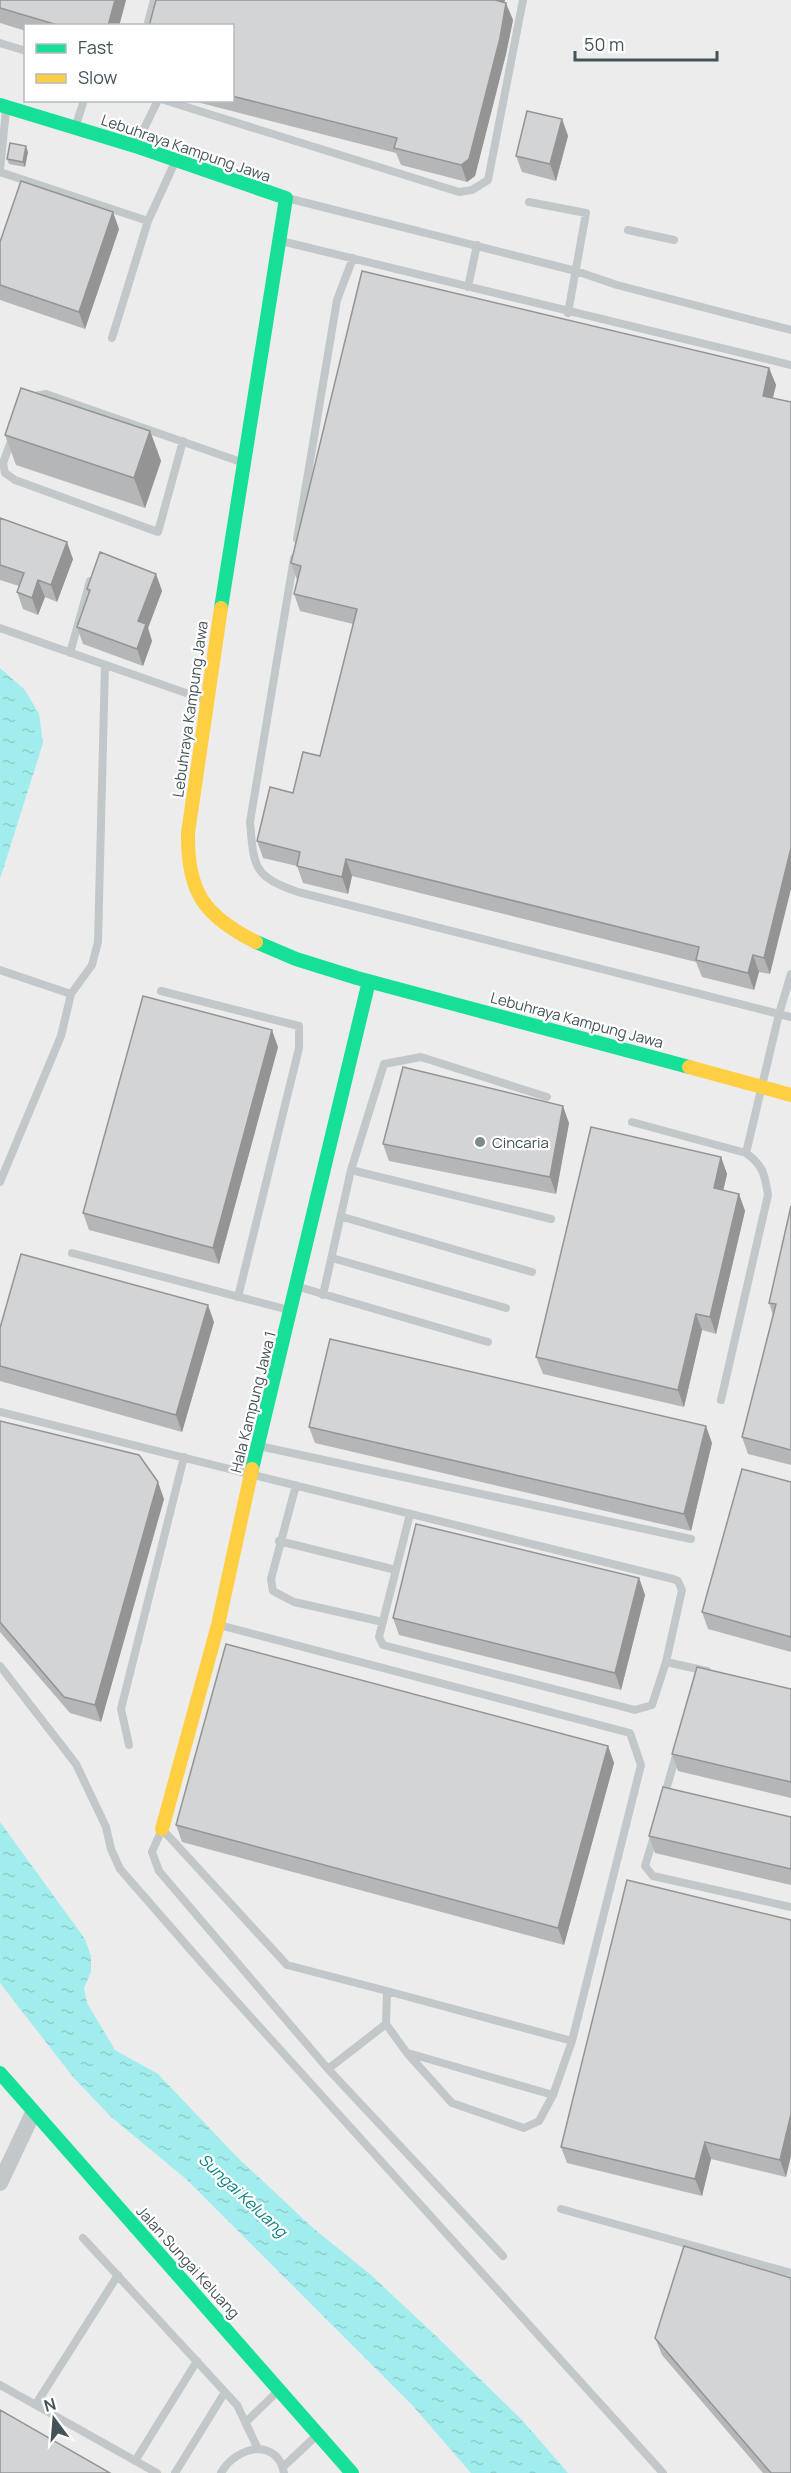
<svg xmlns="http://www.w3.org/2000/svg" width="791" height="2473" font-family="Manrope,sans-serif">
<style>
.water{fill:url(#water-ripples)}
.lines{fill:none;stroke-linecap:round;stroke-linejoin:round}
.lane{stroke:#c2c7c9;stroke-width:8}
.street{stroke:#c2c7c9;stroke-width:16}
.fast{stroke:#16e098;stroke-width:14}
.slow{stroke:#ffcf43;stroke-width:14}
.wall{fill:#b5b6b7}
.shaded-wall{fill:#949495}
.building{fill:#d3d4d5;stroke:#949495;stroke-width:1.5}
.poi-dot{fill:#7e898c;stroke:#fff;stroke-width:2}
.labels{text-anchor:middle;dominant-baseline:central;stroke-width:4.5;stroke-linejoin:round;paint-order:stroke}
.street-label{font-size:15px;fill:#435359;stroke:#fff}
.poi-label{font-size:15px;fill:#435359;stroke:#fff;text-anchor:start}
.water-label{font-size:16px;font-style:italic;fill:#0a8282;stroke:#fff}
</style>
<defs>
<pattern id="water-ripples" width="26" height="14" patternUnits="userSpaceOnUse" patternTransform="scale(1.5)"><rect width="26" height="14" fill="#a1eded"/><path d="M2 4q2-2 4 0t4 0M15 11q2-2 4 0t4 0" fill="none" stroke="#8ccdce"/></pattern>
</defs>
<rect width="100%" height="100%" fill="#edecec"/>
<path class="water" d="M 0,668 L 25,690 L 39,714 L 43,743 L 0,879 Z
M 0,1822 L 85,1939 L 91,1956 L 91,1972 L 84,1988 L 87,2003 L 115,2050 L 158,2074 L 236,2156 L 313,2228 L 371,2275 L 436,2336 L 522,2420 L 568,2473 L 471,2473 L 413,2406 L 186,2179 L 110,2116 L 73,2077 L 0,1983 Z"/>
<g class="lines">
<path class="lane" d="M 147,26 L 154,0
M 0,43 L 26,51
M 164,100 L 459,192 L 472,190 L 488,180 L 523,0
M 76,125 L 84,100
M 137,143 L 158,100
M 0,170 L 6,110
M 0,172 L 148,221
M 287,198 L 576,271 L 617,285 L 791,330
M 529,202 L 586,213 L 568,313
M 628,230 L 674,240
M 281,241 L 791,365
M 468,287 L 477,245
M 112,338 L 148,221 L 175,162
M 29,397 L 46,394 L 241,462
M 13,436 L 3,463 L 5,473 L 15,480 L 158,532 L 183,441
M 297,539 L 337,300 L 353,258
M 294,558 L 250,822 C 254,868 253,876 298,892 L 779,1014 L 791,974
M 0,628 L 206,700
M 70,653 L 90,581
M 0,970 L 71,994 L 92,965 L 98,942 L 105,665
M 161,991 L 299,1026 L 299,1048 L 238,1297
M 632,1122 L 746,1153 C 763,1165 765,1175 768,1195 L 721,1400
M 746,1153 L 779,1014 L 791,1017
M 351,1170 L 551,1219
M 0,1182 L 61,1036 L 71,994
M 343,1217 L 532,1272
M 72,1253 L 289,1310
M 332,1258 L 506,1308
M 299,1287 L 488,1342
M 323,1295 L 351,1170 L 384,1064 L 421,1057 L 547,1097
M 0,1412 L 673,1579 L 678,1581 L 682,1590 L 666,1662
M 259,1446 L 691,1539
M 296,1485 L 271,1579 L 273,1591 L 294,1602 L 383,1622
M 410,1514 L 379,1637 L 383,1645 L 635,1710 L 652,1705 L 666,1662 L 707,1671
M 279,1541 L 396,1570
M 219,1625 L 630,1733 L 641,1765 L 572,2041 L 553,2095 L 539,2121 L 524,2128 L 452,2103 L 407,2053 L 386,2024 L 387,1991 L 287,1965 L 162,1829 L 152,1852 L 159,1871 L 328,2069 L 503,2256
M 0,1666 L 76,1764 L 106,1827 L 111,1849 L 120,1869 L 209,1971 L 663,2473
M 129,1745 L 121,1709 L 184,1457
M 664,1797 L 677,1752
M 655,1833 L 645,1866 L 653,1876 L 791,1907
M 387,1991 L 572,2041
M 408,2053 L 553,2095
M 328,2069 L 386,2024
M 561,2209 L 791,2273
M 83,2238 L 237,2405 L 258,2449
M 0,2385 L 157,2473
M 36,2404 L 118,2275
M 246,2422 L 278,2391
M 135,2461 L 197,2361
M 283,2467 L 316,2436
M 175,2473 L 225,2392
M 221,2473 C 236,2446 277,2437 284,2473"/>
<path class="street" d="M 0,2183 L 33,2113"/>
<path class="fast" d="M 0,105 L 135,146 L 286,198 L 221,608
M 256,942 L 296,959 L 357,978 L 689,1067
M 252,1469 L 369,981
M 0,2073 L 352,2473"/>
<path class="slow" d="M 221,608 L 188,833 C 187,892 204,916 256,942
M 689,1067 L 791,1095
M 162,1829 L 218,1625 L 252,1469"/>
</g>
<path class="wall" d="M 0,0 L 126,0 L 119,26 L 26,26 L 26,31 L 0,23 Z
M 156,0 L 505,0 L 504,3 L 513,20 L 506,54 L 475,176 L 467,182 L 401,165 L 396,153 L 193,101 L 232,100 L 232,26 Z
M 562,119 L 568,136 L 556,181 L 522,172 L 516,156 Z
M 28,152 L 25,167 L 9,164 L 7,159 Z
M 119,229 L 85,329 L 0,300 L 0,242 Z
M 769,368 L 776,385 L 773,398 L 770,974 L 759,972 L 754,990 L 702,977 L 696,962 L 352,876 L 348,894 L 303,883 L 297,866 L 263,858 L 257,841 L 320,756 L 353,624 L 300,611 L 294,594 L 297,580 L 291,563 Z
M 150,431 L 161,461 L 145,508 L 16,465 L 5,435 Z
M 0,518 L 73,559 L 57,602 L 45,597 L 38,615 L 23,609 L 17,592 L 19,586 L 0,580 Z
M 156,574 L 162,591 L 148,628 L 152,641 L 143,666 L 83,644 L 77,627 L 89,595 L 87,589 Z
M 278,1047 L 219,1264 L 89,1230 L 83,1213 Z
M 569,1123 L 556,1194 L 389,1161 L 383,1144 Z
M 721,1157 L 727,1174 L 723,1190 L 739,1194 L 745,1211 L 716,1334 L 702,1330 L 684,1407 L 543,1374 L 536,1357 Z
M 791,1206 L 791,1465 L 748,1454 L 742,1437 L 773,1315 L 769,1303 Z
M 214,1322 L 182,1432 L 0,1381 L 0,1328 Z
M 0,1421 L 164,1499 L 101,1722 L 70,1713 L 0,1632 Z
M 309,1427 L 712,1443 L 691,1531 L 315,1443 Z
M 791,1482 L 791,1652 L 708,1629 L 702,1612 Z
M 639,1578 L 645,1595 L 621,1690 L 399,1635 L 393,1618 Z
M 791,1689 L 791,1798 L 678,1771 L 672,1754 Z
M 608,1746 L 614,1763 L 564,1945 L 182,1842 L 176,1825 Z
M 791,1817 L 791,1885 L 655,1853 L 649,1836 Z
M 791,1920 L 786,2177 L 711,2159 L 702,2196 L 567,2163 L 561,2147 Z
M 655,2338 L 791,2473 L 763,2473 L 662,2355 Z"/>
<path class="shaded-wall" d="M 115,0 L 126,0 L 119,26 L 108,26 Z
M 495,0 L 505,0 L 501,17 Z
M 506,3 L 513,20 L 506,54 L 475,176 L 467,182 L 461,165 Z
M 562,119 L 568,136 L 556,181 L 550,164 Z
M 26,146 L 28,152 L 25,167 L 23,162 Z
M 113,212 L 119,229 L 85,329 L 79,312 Z
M 769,368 L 776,385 L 769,412 L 763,396 Z
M 150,431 L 161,461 L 145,508 L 134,478 Z
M 67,542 L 73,559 L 57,602 L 51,585 Z
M 156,574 L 162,591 L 148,628 L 152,641 L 143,666 L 137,649 L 138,621 Z
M 38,580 L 45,597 L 38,615 L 32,598 Z
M 791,848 L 791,889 L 770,974 L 764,958 Z
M 346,859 L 352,876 L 348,894 L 342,877 Z
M 753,955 L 759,972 L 754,990 L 748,973 Z
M 272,1030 L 278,1047 L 219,1264 L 213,1248 Z
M 563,1106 L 569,1123 L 556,1194 L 550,1177 Z
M 721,1157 L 727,1174 L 720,1205 L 714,1188 Z
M 739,1194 L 745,1211 L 716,1334 L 710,1317 Z
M 208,1305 L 214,1322 L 182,1432 L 176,1415 Z
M 696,1314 L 702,1330 L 684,1407 L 678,1390 Z
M 706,1426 L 712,1443 L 691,1531 L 684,1514 Z
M 158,1482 L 164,1499 L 101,1722 L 95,1705 Z
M 639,1578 L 645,1595 L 621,1690 L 615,1673 Z
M 608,1746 L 614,1763 L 564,1945 L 558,1928 Z
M 791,2114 L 791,2156 L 786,2177 L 780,2160 Z
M 705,2142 L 711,2159 L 702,2196 L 695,2179 Z"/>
<path class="building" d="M 0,0 L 115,0 L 108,26 L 61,26 L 0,8 Z
M 156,0 L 495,0 L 506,3 L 500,38 L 469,159 L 461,165 L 394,148 L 397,138 L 232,96 L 232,26 L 149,26 Z
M 527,111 L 562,119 L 550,164 L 516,156 Z
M 10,143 L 26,146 L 23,162 L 7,159 Z
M 21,181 L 113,212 L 79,312 L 0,285 L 0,242 Z
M 362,271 L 769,368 L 763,396 L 791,402 L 791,848 L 764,958 L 753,955 L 748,973 L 696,960 L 699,947 L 346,859 L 342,877 L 297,866 L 300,852 L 257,841 L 270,787 L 293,793 L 303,752 L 320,756 L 357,609 L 294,594 L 301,566 L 291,563 Z
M 21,388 L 150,431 L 134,478 L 5,435 Z
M 0,518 L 67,542 L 51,585 L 38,580 L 32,598 L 17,592 L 24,573 L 0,565 Z
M 100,552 L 156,574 L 138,621 L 146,624 L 137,649 L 77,627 L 90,590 L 87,589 Z
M 143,996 L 272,1030 L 213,1248 L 83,1213 Z
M 403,1067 L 563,1106 L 550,1177 L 383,1144 Z
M 591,1127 L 721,1157 L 714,1188 L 739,1194 L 710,1317 L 696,1314 L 678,1390 L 536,1357 Z
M 791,1206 L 791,1450 L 742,1437 L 776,1304 L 769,1303 Z
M 21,1254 L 208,1305 L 176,1415 L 0,1366 L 0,1328 Z
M 330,1339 L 706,1426 L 684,1514 L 309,1427 Z
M 0,1421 L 139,1455 L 158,1482 L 95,1705 L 64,1697 L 0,1622 Z
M 742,1469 L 791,1482 L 791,1637 L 702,1612 Z
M 416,1524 L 639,1578 L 615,1673 L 393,1618 Z
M 226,1644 L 608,1746 L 558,1928 L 176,1825 Z
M 697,1667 L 791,1689 L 791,1782 L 672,1754 Z
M 663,1787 L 791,1817 L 791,1869 L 649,1836 Z
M 627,1880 L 791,1920 L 791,2114 L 780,2160 L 705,2142 L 695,2179 L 561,2147 Z
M 684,2246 L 791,2278 L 791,2473 L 771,2473 L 655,2338 Z
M 0,2410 L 110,2473 L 0,2473 Z"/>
<circle class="poi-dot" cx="480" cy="1142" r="6"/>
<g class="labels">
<g class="street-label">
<text transform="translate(186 148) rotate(19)">Lebuhraya Kampung Jawa</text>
<text transform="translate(190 709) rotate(-82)">Lebuhraya Kampung Jawa</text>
<text transform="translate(577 1020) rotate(15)">Lebuhraya Kampung Jawa</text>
<text transform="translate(253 1402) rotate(-76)">Hala Kampung Jawa 1</text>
<text transform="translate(188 2262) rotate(48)">Jalan Sungai Keluang</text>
</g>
<g class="poi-label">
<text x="492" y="1142">Cincaria</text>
</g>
<g class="water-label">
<text transform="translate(243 2195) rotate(43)">Sungai Keluang</text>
</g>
</g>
<rect x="24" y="24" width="210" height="78" fill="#ffffff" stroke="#b4babd" stroke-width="1.5"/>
<rect x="36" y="44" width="30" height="9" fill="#16e098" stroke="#b4babd" stroke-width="1.5"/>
<text x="78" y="54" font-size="18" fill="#435359">Fast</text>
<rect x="36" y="74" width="30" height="9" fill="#ffcf43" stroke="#b4babd" stroke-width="1.5"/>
<text x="78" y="84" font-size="18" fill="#435359">Slow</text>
<g transform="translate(54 2419) rotate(344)" stroke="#ffffff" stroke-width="4.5" paint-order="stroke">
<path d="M0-4.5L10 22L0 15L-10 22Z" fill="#435359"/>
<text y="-9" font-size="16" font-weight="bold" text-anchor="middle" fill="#435359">N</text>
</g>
<path d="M575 51v9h142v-9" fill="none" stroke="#435359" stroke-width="3"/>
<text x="584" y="51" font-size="18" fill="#435359" stroke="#ffffff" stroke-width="4.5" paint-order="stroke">50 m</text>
</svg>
